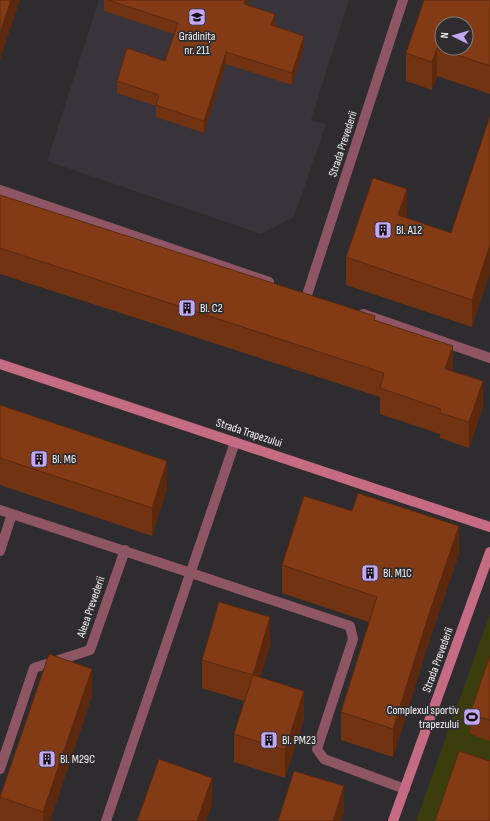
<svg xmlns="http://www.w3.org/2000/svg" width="490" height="821" font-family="'Sofia Sans Condensed',sans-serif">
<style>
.built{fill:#39333b}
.green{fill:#3b3d0c}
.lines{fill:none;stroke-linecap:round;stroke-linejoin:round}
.lane{stroke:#8e5665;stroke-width:10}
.street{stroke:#8e5665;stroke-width:10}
.secondary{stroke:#c56c84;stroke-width:10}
.wall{fill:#713312}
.shaded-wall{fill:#5c290f}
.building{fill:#833b15;stroke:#5c290f;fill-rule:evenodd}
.labels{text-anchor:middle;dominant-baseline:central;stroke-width:3.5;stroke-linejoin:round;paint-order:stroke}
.poi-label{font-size:12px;fill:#f5f4f6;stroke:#2e2c2e;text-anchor:start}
.street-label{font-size:12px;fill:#f5f4f6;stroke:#2e2c2e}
</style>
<rect width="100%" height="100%" fill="#2e2c2e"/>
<path class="built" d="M 99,0 L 349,0 L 311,120 L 326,124 L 294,217 L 261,234 L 47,161 Z"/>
<path class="green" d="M 490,614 L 490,821 L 416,821 Z"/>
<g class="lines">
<path class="lane" d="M 191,573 L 350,626 L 353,639 L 317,749 L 324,759 L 405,789"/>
<path class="street" d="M 0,190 L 269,282
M 307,295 L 403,0
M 363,314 L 490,358
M 0,510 L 191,573
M 0,551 L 12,514
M 0,769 L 34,668 L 90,650 L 125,550
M 106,821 L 235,442"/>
<path class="secondary" d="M 0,364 L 490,527
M 393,821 L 490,552"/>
</g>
<path class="wall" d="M 104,0 L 249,0 L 247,5 L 304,47 L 292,85 L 226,64 L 204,133 L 156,117 L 156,106 L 117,93 L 117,81 L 165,61 L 174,34 L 104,11 Z
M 490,0 L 490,94 L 437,76 L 432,90 L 406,81 L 406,53 Z
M 490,116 L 472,327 L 346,285 L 346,257 L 407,217 L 406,218 L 451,233 Z
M 0,195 L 453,372 L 483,407 L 469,448 L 440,438 L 440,434 L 380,414 L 380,397 L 0,274 Z
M 0,405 L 167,488 L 152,536 L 0,485 Z
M 352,511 L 459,554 L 429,642 L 393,757 L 341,740 L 341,712 L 369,622 L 282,593 L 282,565 Z
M 270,645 L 260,677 L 304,719 L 285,778 L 234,762 L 234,734 L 244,701 L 202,688 L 202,660 Z
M 490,655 L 490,741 L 470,734 L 470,714 Z
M 92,696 L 50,821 L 0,821 L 0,797 Z"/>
<path class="shaded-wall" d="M 11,0 L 20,0 L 0,60 L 0,33 Z
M 245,0 L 249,0 L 244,16 L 244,4 Z
M 275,14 L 275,26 L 271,25 Z
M 304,36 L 304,47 L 292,85 L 292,73 Z
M 437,48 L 437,76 L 432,90 L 432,62 Z
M 226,52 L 226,64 L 204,133 L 204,121 Z
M 407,189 L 407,217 L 398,243 L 398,215 Z
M 490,245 L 490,273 L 472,327 L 472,300 Z
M 453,346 L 453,371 L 445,369 Z
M 483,381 L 483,407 L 469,448 L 469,422 Z
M 167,461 L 167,488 L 152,536 L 152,508 Z
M 459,526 L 459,554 L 429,642 L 393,757 L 393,729 L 429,614 Z
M 270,617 L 270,645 L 253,703 L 253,675 Z
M 92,669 L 92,696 L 50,821 L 43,821 L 43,812 Z
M 304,691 L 304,719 L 285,778 L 285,750 Z
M 212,778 L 212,805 L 206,821 L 197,821 Z
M 344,786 L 344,813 L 341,821 L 333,821 Z"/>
<path class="building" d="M 0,0 L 11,0 L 0,33 Z
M 108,0 L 245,0 L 244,4 L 275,14 L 271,25 L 304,36 L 292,73 L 226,52 L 204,121 L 156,105 L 159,95 L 117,81 L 127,48 L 165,61 L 178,23 Z
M 424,0 L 490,0 L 490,66 L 437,48 L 432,62 L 406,53 ZM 442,24 L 466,24 L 466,48 L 442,48 Z
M 490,116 L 490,245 L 472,300 L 346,257 L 373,178 L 407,189 L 398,215 L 451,233 Z
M 0,195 L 375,316 L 374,320 L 453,346 L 445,369 L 483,381 L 469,422 L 440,413 L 441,409 L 380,388 L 384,373 L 0,248 Z
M 0,405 L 167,461 L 152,508 L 0,458 Z
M 358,493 L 459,526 L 429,614 L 393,729 L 341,712 L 377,597 L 282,565 L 304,496 L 352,511 Z
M 219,602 L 270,617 L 253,675 L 202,660 Z
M 49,654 L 92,669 L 43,812 L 0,797 Z
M 490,655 L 490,720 L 470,714 Z
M 253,675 L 304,691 L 285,750 L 234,734 Z
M 459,751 L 489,761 L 490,759 L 490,821 L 435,821 Z
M 159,759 L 212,778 L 197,821 L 137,821 Z
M 294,771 L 344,786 L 333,821 L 278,821 Z"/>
<defs>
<symbol id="school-square" viewBox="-11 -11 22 22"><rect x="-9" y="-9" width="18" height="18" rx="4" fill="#c3a7f2" stroke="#2e2c2e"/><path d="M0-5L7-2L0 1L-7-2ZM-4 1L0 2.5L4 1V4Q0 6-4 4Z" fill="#111"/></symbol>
<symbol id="building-square" viewBox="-11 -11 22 22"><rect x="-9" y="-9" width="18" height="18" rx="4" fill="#c3a7f2" stroke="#2e2c2e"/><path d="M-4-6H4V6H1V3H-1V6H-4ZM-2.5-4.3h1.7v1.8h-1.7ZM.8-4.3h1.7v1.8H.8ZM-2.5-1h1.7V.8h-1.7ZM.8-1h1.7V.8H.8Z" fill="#111"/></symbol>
<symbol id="stadium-square" viewBox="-11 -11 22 22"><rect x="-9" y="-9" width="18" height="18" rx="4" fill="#c3a7f2" stroke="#2e2c2e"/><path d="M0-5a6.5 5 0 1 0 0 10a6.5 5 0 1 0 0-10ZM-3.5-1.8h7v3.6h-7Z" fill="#111"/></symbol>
</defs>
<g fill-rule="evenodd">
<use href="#school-square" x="187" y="7" width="20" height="20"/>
<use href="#building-square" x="373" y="220" width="20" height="20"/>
<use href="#building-square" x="177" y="298" width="20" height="20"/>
<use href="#building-square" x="29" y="449" width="20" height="20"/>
<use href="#building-square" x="360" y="563" width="20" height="20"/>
<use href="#stadium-square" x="462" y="707" width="20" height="20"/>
<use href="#building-square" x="259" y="730" width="20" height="20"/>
<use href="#building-square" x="37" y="749" width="20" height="20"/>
</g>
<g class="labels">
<g class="poi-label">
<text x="197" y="36" text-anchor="middle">Grădinița<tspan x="197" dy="14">nr. 211</tspan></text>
<text x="396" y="230">Bl. A12</text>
<text x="200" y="308">Bl. C2</text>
<text x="52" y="459">Bl. M6</text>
<text x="383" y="573">Bl. M1C</text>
<text x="459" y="710" text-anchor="end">Complexul sportiv<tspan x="459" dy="14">trapezului</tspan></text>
<text x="282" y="740">Bl. PM23</text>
<text x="60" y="759">Bl. M29C</text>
</g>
<g class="street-label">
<text transform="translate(343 144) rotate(-72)">Strada Prevederii</text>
<text transform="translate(249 433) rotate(18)">Strada Trapezului</text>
<text transform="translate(91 607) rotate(-71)">Aleea Prevederii</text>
<text transform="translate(438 660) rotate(-70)">Strada Prevederii</text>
</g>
</g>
<g transform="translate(454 36) rotate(275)"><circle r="19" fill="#2e2c2e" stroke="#7e7c7e"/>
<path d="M0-3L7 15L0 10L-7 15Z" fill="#c3a7f2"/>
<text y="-6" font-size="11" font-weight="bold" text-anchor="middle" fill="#f5f4f6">N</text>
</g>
</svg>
